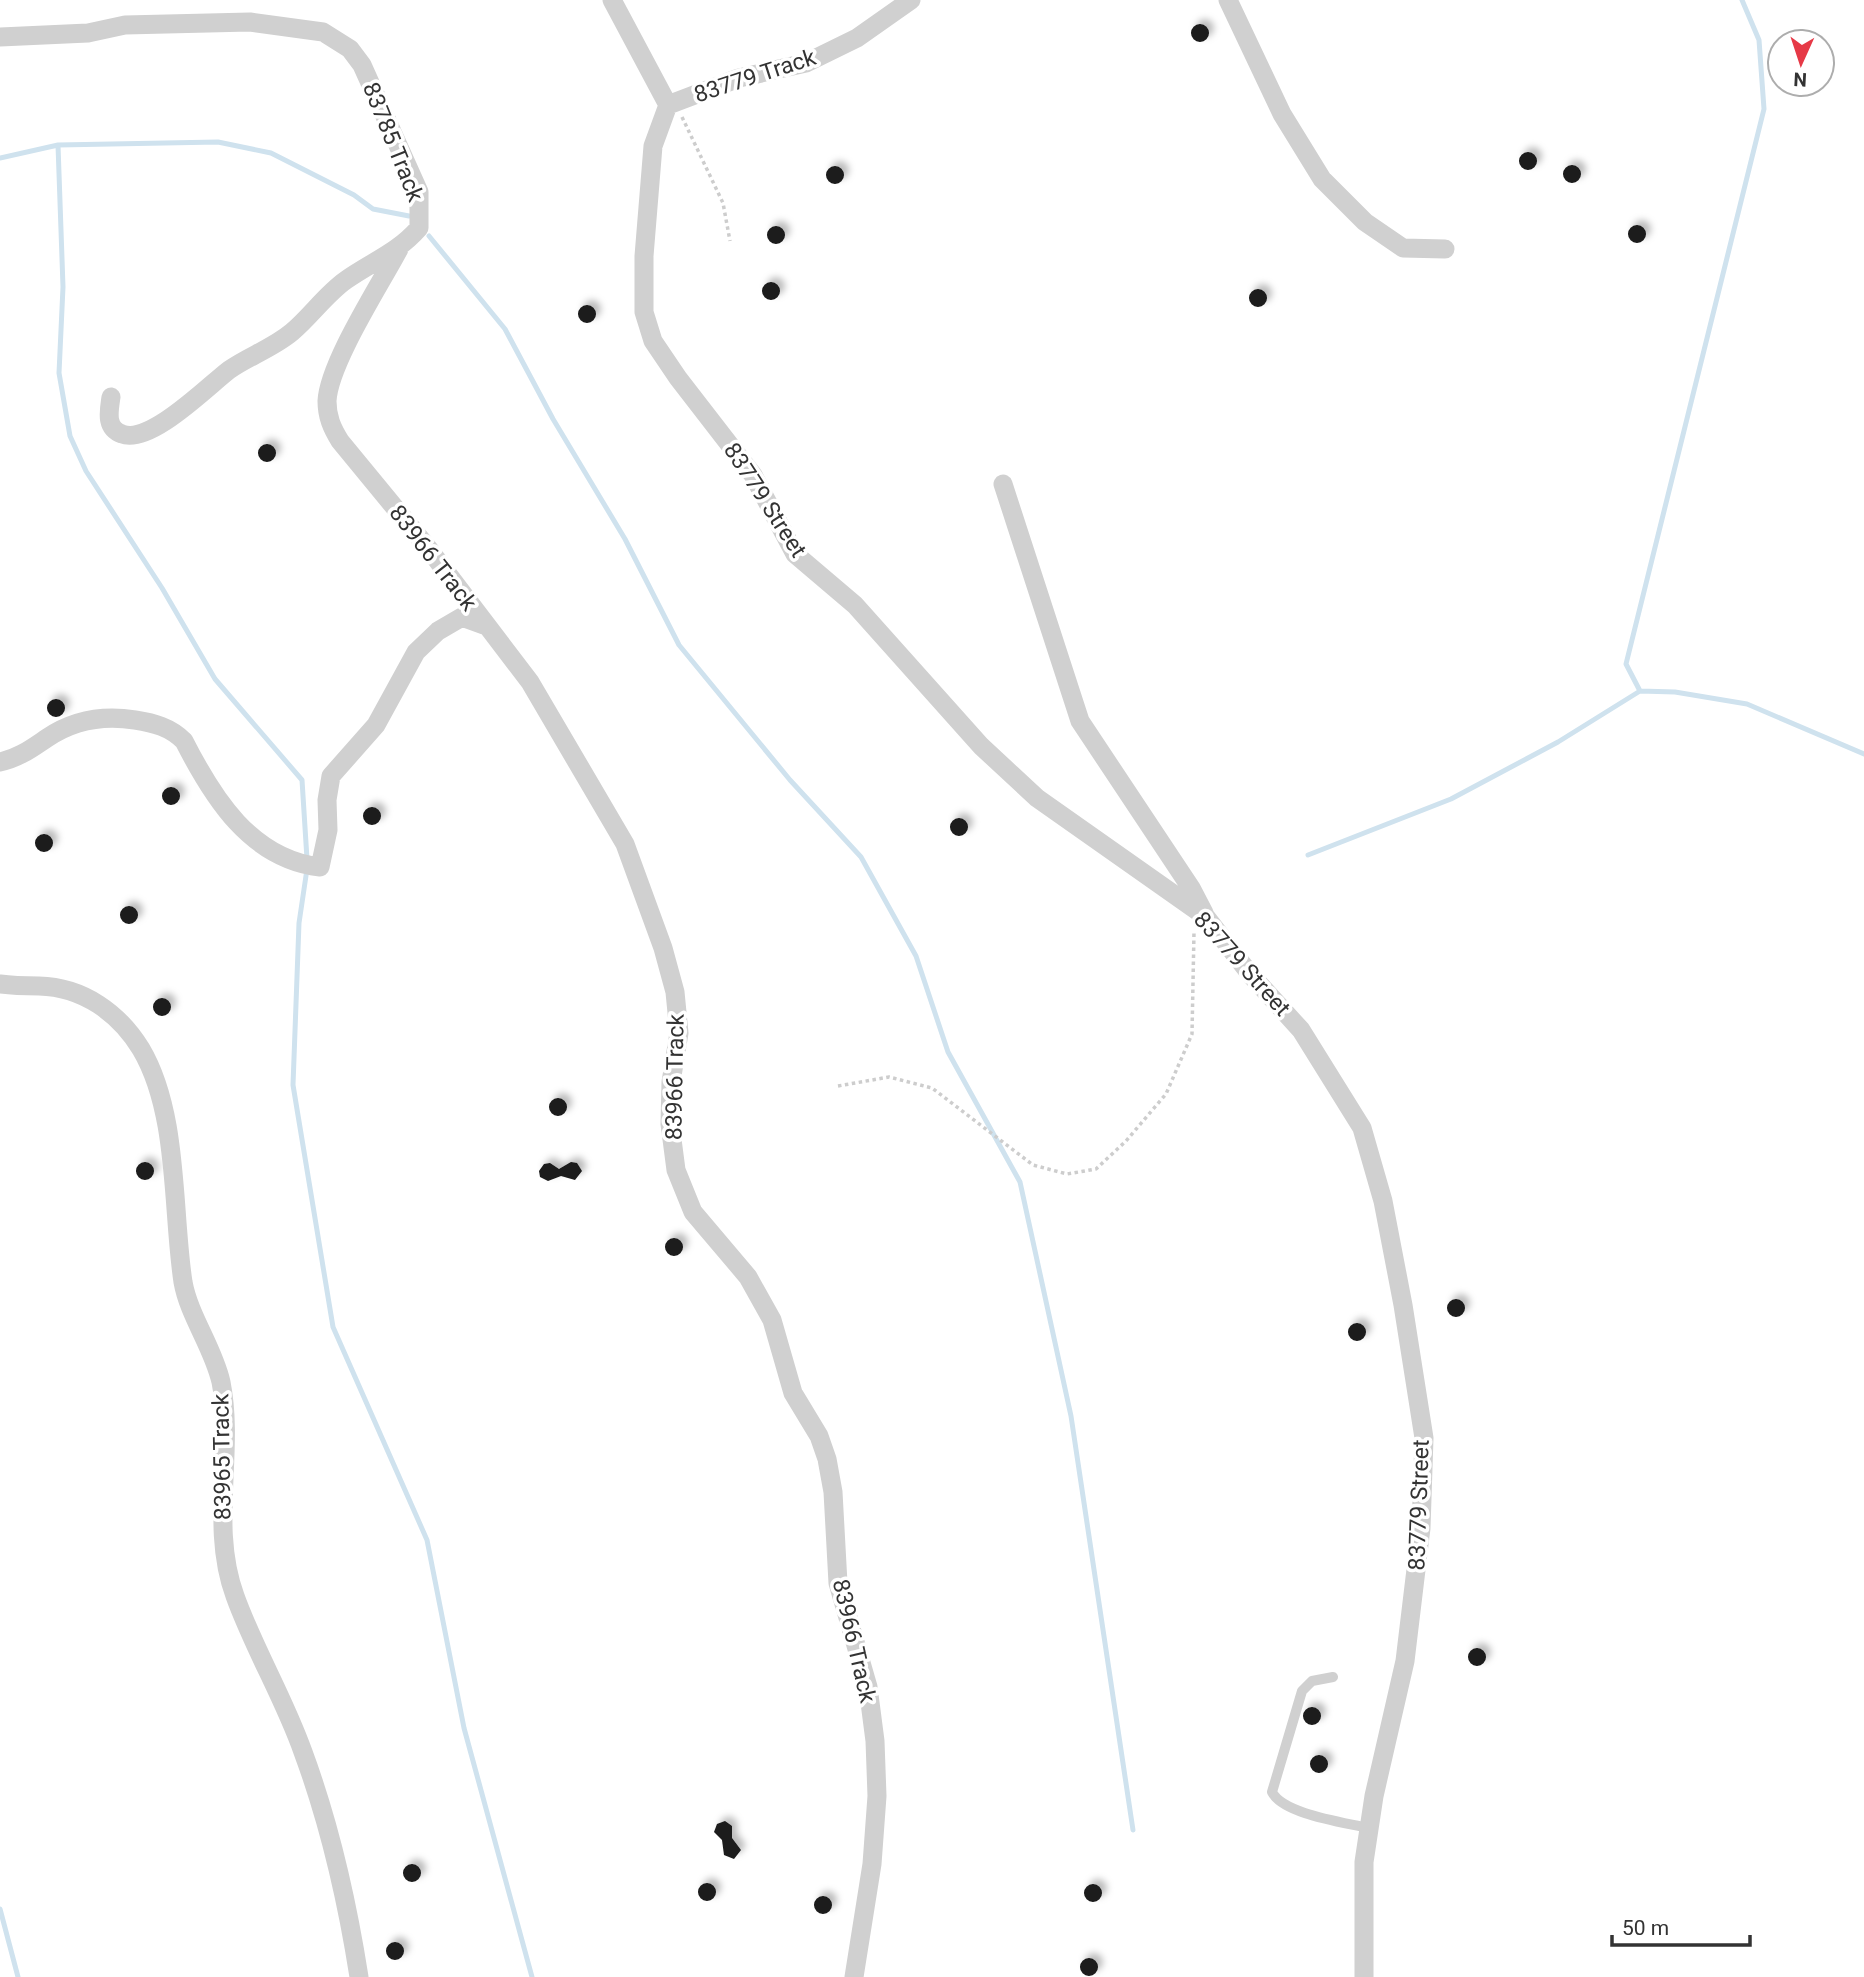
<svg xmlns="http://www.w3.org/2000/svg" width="1864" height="1977" font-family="Roboto,sans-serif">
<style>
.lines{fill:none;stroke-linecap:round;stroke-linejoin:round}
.stream{stroke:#cfe2ee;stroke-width:5}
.building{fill:#1a1a1a;filter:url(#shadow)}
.path{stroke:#cdcdcd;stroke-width:3.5;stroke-dasharray:3.5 3.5;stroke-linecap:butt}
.service{stroke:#d0d0d0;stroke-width:10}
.minor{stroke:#d0d0d0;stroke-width:19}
.labels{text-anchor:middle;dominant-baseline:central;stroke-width:7;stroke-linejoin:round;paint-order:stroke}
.street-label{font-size:23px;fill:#333;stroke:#fff}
</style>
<defs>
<filter id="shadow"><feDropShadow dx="5" dy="-5" stdDeviation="3.5" flood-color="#0004"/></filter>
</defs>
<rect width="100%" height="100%" fill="#fff"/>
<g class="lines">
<path class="stream" d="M 1742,0 L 1759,40 L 1764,109 L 1626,664 L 1640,691 L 1675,692 L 1747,704 L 1864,754
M 58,145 L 63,287 L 59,373 L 70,436 L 86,471 L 162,588 L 215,679 L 302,780 L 307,859
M 0,158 L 58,145 L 218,142 L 271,153 L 354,195 L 373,209 L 409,216
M 429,236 L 505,329 L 553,419 L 625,539 L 679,645 L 790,780 L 861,857 L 916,956 L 948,1052 L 1020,1182 L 1071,1416 L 1133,1830
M 1308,855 L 1451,799 L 1558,742 L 1640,691
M 307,869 L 299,923 L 293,1085 L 333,1327 L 427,1540 L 464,1728 L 532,1977
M 0,1909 L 18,1977"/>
</g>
<path class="building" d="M1191 33a9 9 0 1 1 18 0a9 9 0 1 1-18 0Z
M1519 161a9 9 0 1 1 18 0a9 9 0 1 1-18 0Z
M1563 174a9 9 0 1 1 18 0a9 9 0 1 1-18 0Z
M826 175a9 9 0 1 1 18 0a9 9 0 1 1-18 0Z
M1628 234a9 9 0 1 1 18 0a9 9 0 1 1-18 0Z
M767 235a9 9 0 1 1 18 0a9 9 0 1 1-18 0Z
M762 291a9 9 0 1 1 18 0a9 9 0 1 1-18 0Z
M1249 298a9 9 0 1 1 18 0a9 9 0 1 1-18 0Z
M578 314a9 9 0 1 1 18 0a9 9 0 1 1-18 0Z
M258 453a9 9 0 1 1 18 0a9 9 0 1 1-18 0Z
M47 708a9 9 0 1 1 18 0a9 9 0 1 1-18 0Z
M162 796a9 9 0 1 1 18 0a9 9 0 1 1-18 0Z
M363 816a9 9 0 1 1 18 0a9 9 0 1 1-18 0Z
M950 827a9 9 0 1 1 18 0a9 9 0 1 1-18 0Z
M35 843a9 9 0 1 1 18 0a9 9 0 1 1-18 0Z
M120 915a9 9 0 1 1 18 0a9 9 0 1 1-18 0Z
M153 1007a9 9 0 1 1 18 0a9 9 0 1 1-18 0Z
M549 1107a9 9 0 1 1 18 0a9 9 0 1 1-18 0Z
M136 1171a9 9 0 1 1 18 0a9 9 0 1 1-18 0Z
M 571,1162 L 577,1163 L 582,1171 L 575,1180 L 561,1176 L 548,1181 L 540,1177 L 539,1171 L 544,1164 L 550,1163 L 559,1169 Z
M665 1247a9 9 0 1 1 18 0a9 9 0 1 1-18 0Z
M1447 1308a9 9 0 1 1 18 0a9 9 0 1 1-18 0Z
M1348 1332a9 9 0 1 1 18 0a9 9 0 1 1-18 0Z
M1468 1657a9 9 0 1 1 18 0a9 9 0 1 1-18 0Z
M1303 1716a9 9 0 1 1 18 0a9 9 0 1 1-18 0Z
M1310 1764a9 9 0 1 1 18 0a9 9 0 1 1-18 0Z
M 725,1821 L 732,1826 L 732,1838 L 741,1850 L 734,1859 L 724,1855 L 722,1840 L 714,1832 L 717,1824 Z
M403 1873a9 9 0 1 1 18 0a9 9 0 1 1-18 0Z
M698 1892a9 9 0 1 1 18 0a9 9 0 1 1-18 0Z
M1084 1893a9 9 0 1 1 18 0a9 9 0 1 1-18 0Z
M814 1905a9 9 0 1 1 18 0a9 9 0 1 1-18 0Z
M386 1951a9 9 0 1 1 18 0a9 9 0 1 1-18 0Z
M1080 1967a9 9 0 1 1 18 0a9 9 0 1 1-18 0Z"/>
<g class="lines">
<path class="path" d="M 682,117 L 723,203 L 730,241
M 838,1086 L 889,1077 L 932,1088 L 1033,1165 L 1067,1174 L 1096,1169 L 1126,1141 L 1166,1094 L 1192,1034 L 1194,932"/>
<path class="service" d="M 1333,1677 L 1312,1681 L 1302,1691 L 1272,1792 C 1283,1814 1343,1822 1368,1828"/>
<path class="minor" d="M 612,0 L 668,105
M 1228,0 L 1282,114 L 1322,179 L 1365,222 L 1403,248 L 1445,249
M 0,37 L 88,33 L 125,25 L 250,22 L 323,32 L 350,49 L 362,65 L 419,192 L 419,228 C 397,253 373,261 346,280 C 326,294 311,316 292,332 C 273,348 249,356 229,370 C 208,386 150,445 122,434 C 105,428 109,411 111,397
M 668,105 L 653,146 L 644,256 L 644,312 L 653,341 L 678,378 L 753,475 L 795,554 L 855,605 L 981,746 L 1037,798 L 1206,917 L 1250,974 L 1301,1030 L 1362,1128 L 1383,1201 L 1403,1305 L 1424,1438 L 1421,1528 L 1405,1661 L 1374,1796 L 1364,1862 L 1364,1977
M 668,105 L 739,78 L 806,63 L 857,38 L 911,0
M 399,249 C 380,285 329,363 327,401 C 327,417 332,428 340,441 L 428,548 L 530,682 L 625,844 L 663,948 L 675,992 L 679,1033 L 671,1082 L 670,1124 L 676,1170 L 693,1212 L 748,1277 L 772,1320 L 793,1393 L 819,1436 L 827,1459 L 833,1492 L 838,1583 L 868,1687 L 875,1741 L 877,1796 L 872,1864 L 854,1977
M 1003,484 L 1080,721 L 1191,888 L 1204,913
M 0,762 C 19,758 32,748 47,738 C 75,719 104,715 135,720 C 154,723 170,727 184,741 C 213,798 251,859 320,867 L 328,830 L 327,800 L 331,776 L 376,725 L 416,652 L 438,631 L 462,617 L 484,625
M 0,984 C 14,986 26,986 39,986 C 83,987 119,1013 141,1049 C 179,1113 172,1210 183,1282 C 189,1316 213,1347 221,1382 C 235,1453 209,1525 235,1596 C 254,1649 284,1698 303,1752 C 330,1825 347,1900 359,1977"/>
</g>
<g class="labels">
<g class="street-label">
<text transform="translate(755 76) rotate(-18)">83779 Track</text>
<text transform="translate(393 142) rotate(68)">83785 Track</text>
<text transform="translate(765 500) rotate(57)">83779 Street</text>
<text transform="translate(433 558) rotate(52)">83966 Track</text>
<text transform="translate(1242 964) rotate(48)">83779 Street</text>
<text transform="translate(675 1077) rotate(-89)">83966 Track</text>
<text transform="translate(222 1457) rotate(-91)">83965 Track</text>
<text transform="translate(1419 1505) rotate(-88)">83779 Street</text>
<text transform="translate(854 1641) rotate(77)">83966 Track</text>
</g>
</g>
<g transform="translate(1801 63) rotate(183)"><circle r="33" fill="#ffffff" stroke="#adadad" stroke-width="2"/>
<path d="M0-5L12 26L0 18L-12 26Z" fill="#e63946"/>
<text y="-10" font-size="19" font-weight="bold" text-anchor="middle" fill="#333333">N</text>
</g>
<path d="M1612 1935v10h138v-10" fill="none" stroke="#333333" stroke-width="3.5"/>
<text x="1622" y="1935" font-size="21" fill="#333333" stroke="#ffffff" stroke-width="5" paint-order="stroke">50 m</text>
</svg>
